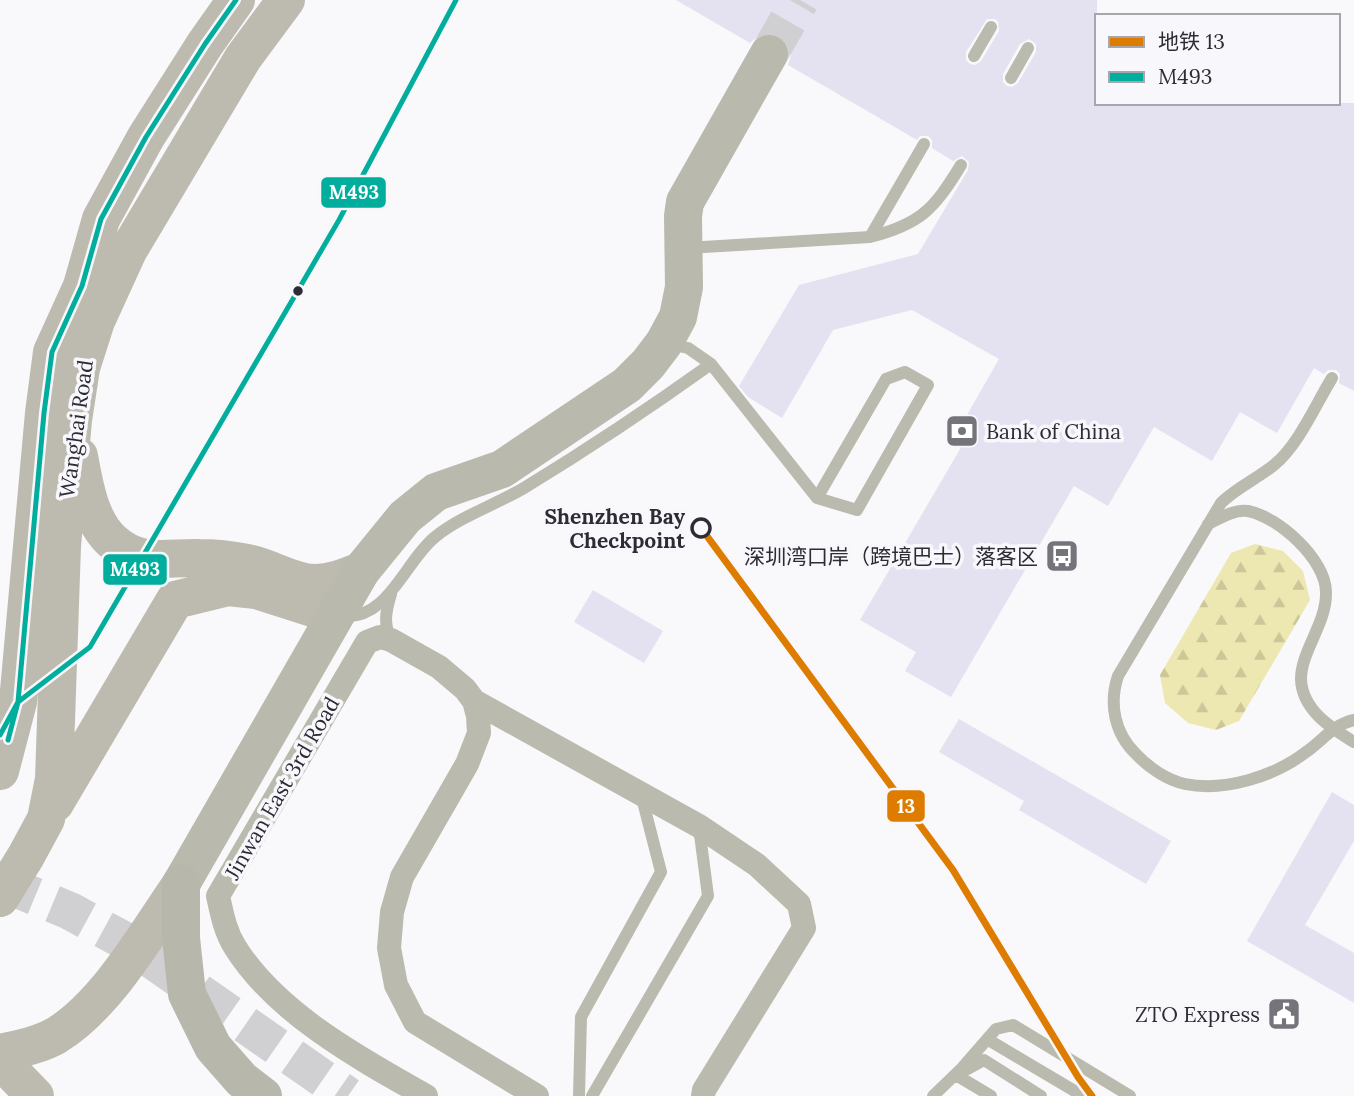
<svg xmlns="http://www.w3.org/2000/svg" width="1354" height="1096" font-family="Lora,'Noto Sans SC',serif">
<style>
.forest{fill:url(#forest-firs)}
.building{fill:#e4e1f1;fill-rule:evenodd}
.lines{fill:none;stroke-linecap:round;stroke-linejoin:round}
.trunk-tunnel{stroke:#d0d0d3;stroke-width:38;stroke-dasharray:38 19;stroke-linecap:butt}
.motorway-tunnel{stroke:#d0d0d3;stroke-width:38;stroke-dasharray:38 19;stroke-linecap:butt}
.service{stroke:#bbbaae;stroke-width:12}
.minor{stroke:#bbbaae;stroke-width:24}
.primary{stroke:#bdbbaf;stroke-width:38}
.trunk{stroke:#bab9ad;stroke-width:38}
.motorway{stroke:#b8b7ab;stroke-width:38}
.bus-1-casing{stroke:#f8f8fc;stroke-width:10}
.bus-1{stroke:#01ad9c;stroke-width:5}
.metro-1-casing{stroke:#f8f8fc;stroke-width:12}
.metro-1{stroke:#de7c00;stroke-width:7}
.bus-dot{fill:#2d2c34;stroke:#f8f8fc;stroke-width:2.5}
.stop-dot{fill:#f8f8fc;stroke:#2d2c34;stroke-width:3.5}
.labels{text-anchor:middle;dominant-baseline:central;stroke-width:7;stroke-linejoin:round;paint-order:stroke}
.street-label{font-size:21px;fill:#2d2c34;stroke:#f8f8fc}
.poi-label{font-size:21px;fill:#2d2c34;stroke:#f8f8fc;text-anchor:end}
.stop-label{font-size:21px;font-weight:bold;fill:#2d2c34;stroke:#f8f8fc;text-anchor:end}
.line-badge{stroke:#f8f8fc;stroke-width:2.5}
.badge-label{font-size:19px;text-anchor:middle;font-weight:bold;fill:#fff}
</style>
<defs>
<pattern id="forest-firs" width="22" height="20" patternUnits="userSpaceOnUse" patternTransform="scale(1.75)"><rect width="22" height="20" fill="#ede7b1"/><path d="M5 1l3.5 6h-7zM16 11l3.5 6h-7z" fill="#ccc699"/></pattern>
</defs>
<rect width="100%" height="100%" fill="#f9f9fb"/>
<path class="forest" d="M 1255,544 L 1283,551 L 1303,571 L 1310,600 L 1239,721 L 1216,730 L 1188,723 L 1165,703 L 1160,675 L 1231,553 Z"/>
<path class="building" d="M 676,0 L 1097,0 L 1097,103 L 1354,103 L 1354,391 L 1339,383 L 1340,374 L 1336,370 L 1328,370 L 1324,374 L 1314,368 L 1277,433 L 1240,412 L 1212,461 L 1154,427 L 1108,506 L 1074,486 L 951,697 L 905,671 L 916,652 L 860,620 L 973,427 L 963,422 L 999,359 L 912,310 L 833,330 L 782,418 L 748,397 L 739,386 L 799,285 L 918,254 L 968,170 L 969,162 L 962,156 L 953,161 L 932,148 L 932,140 L 928,136 L 920,136 L 917,140 L 788,65 L 791,55 L 788,44 L 779,35 L 768,32 L 759,35 L 750,43 ZM 987,19 L 995,19 L 998,22 L 999,31 L 981,61 L 975,65 L 970,64 L 966,60 L 966,52 ZM 1029,39 L 1036,44 L 1036,52 L 1018,83 L 1012,87 L 1007,86 L 1003,82 L 1003,74 L 1020,44 Z
M 593,590 L 663,631 L 644,663 L 574,622 Z
M 959,719 L 1171,841 L 1146,884 L 1019,810 L 1024,801 L 939,752 Z
M 1332,792 L 1354,805 L 1354,841 L 1305,925 L 1354,953 L 1354,1003 L 1247,941 Z"/>
<g class="lines">
<path class="trunk-tunnel" d="M 769,54 L 800,0"/>
<path class="motorway-tunnel" d="M 0,882 L 70,911 L 125,941 L 348,1096"/>
<path class="service" d="M 974,56 L 991,27
M 1011,78 L 1028,48
M 870,237 L 924,144
M 687,248 L 870,237 C 921,224 934,209 961,165
M 669,344 L 688,348 L 711,364 L 817,498 L 857,510 L 928,385 L 905,372 L 886,379 L 817,498
M 1332,378 C 1316,404 1298,446 1274,465 C 1257,479 1237,487 1221,503 L 1118,676 C 1109,703 1114,733 1136,754 C 1149,768 1167,780 1185,784 C 1225,792 1275,776 1306,752 C 1322,741 1334,724 1354,720
M 1208,524 C 1220,518 1235,509 1248,511 C 1279,517 1326,560 1326,592 C 1327,623 1301,651 1301,679 C 1302,710 1331,728 1354,742
M 391,594 C 386,611 383,623 391,640
M 342,616 C 388,621 405,561 435,537 C 461,516 495,505 524,488 C 588,449 651,407 711,364
M 987,1039 L 1083,1096
M 962,1072 L 984,1060 L 1041,1096
M 956,1075 L 991,1096
M 579,1096 L 581,1017 L 661,872 L 641,794
M 592,1096 L 708,896 L 699,827
M 933,1096 L 962,1068 L 996,1029 L 1013,1025 L 1130,1096"/>
<path class="minor" d="M 474,701 L 699,826 L 757,865 L 799,904 L 804,928 L 704,1090 L 703,1096
M 426,1096 C 360,1059 276,1013 235,947 C 225,931 222,914 218,896 L 367,642 L 380,637 L 391,640 L 439,667 L 465,689 L 474,701 L 478,716 L 479,733 L 467,764 L 402,877 L 392,912 L 389,948 L 396,985 L 415,1022 L 537,1096"/>
<path class="primary" d="M 79,456 C 84,484 90,521 112,541 C 141,567 166,557 199,558 C 215,558 232,560 247,563 C 270,567 290,582 314,583 C 331,583 346,577 361,571
M 0,771 L 18,702 L 44,413 L 52,352 L 82,286 L 101,219 L 146,137 L 205,44 L 236,0
M 55,803 L 175,600 L 228,587 L 256,590 L 334,615
M 0,898 L 26,856 L 46,819 L 54,779 L 62,546 L 73,420 L 81,368 L 96,321 L 128,251 L 243,58 L 286,0
M 0,1053 C 19,1049 40,1045 57,1035 C 108,1003 147,933 181,884
M 0,1060 L 35,1096"/>
<path class="trunk" d="M 181,884 L 361,571 L 405,517 L 436,492 L 502,469 L 627,385 L 648,364 L 664,343 L 678,317 L 684,287 L 683,216 L 685,202 L 769,54"/>
<path class="motorway" d="M 181,884 L 181,938 L 187,994 L 213,1047 L 242,1080 L 263,1096"/>
<defs>
<path id="bus-1" d="M 0,735 L 18,702 L 90,647 L 339,220 L 456,0
M 8,740 L 18,702 L 44,413 L 52,352 L 82,286 L 101,219 L 146,137 L 205,44 L 236,0"/>
</defs>
<use href="#bus-1" class="bus-1-casing"/>
<use href="#bus-1" class="bus-1"/>
<defs>
<path id="metro-1" d="M 701,528 L 953,870 L 1078,1077 L 1092,1096"/>
</defs>
<use href="#metro-1" class="metro-1-casing"/>
<use href="#metro-1" class="metro-1"/>
</g>
<defs>
<symbol id="bank-square" viewBox="-11 -11 22 22"><rect x="-9" y="-9" width="18" height="18" rx="4" fill="#74747a" stroke="#f8f8fc"/><path d="M-6-4H6V4H-6ZM0-2.3a2.3 2.3 0 1 0 0 4.6a2.3 2.3 0 1 0 0-4.6Z" fill="#fff"/></symbol>
<symbol id="bus-square" viewBox="-11 -11 22 22"><rect x="-9" y="-9" width="18" height="18" rx="4" fill="#74747a" stroke="#f8f8fc"/><path d="M-5-6H5V4H4V6H2V4H-2V6H-4V4H-5ZM-3.5-4V0h7V-4ZM-3.5 1.2v1.5H-2V1.2ZM2 1.2v1.5H3.5V1.2Z" fill="#fff"/></symbol>
<symbol id="civic-square" viewBox="-11 -11 22 22"><rect x="-9" y="-9" width="18" height="18" rx="4" fill="#74747a" stroke="#f8f8fc"/><path d="M-.6-6.5H3V-4.5H.6V-3L4-1V1h2V6H-6V1h2V-1L-.6-3ZM-1.2 2.5V6h2.4V2.5Z" fill="#fff"/></symbol>
</defs>
<g fill-rule="evenodd">
<use href="#bank-square" x="943" y="412" width="38" height="38"/>
<use href="#bus-square" x="1043" y="537" width="38" height="38"/>
<use href="#civic-square" x="1265" y="995" width="38" height="38"/>
</g>
<circle class="bus-dot" cx="298" cy="291" r="6"/>
<circle class="stop-dot" cx="701" cy="528" r="9"/>
<g class="labels">
<g class="street-label">
<text transform="translate(76 429) rotate(-82)">Wanghai Road</text>
<text transform="translate(282 788) rotate(-60)">Jinwan East 3rd Road</text>
</g>
<g class="poi-label">
<text x="986" y="431" text-anchor="start">Bank of China</text>
<text x="1038" y="556">深圳湾口岸（跨境巴士）落客区</text>
<text x="1260" y="1014">ZTO Express</text>
</g>
<g class="stop-label">
<text x="685" y="516">Shenzhen Bay<tspan x="685" dy="24">Checkpoint</tspan></text>
</g>
</g>
<g class="line-badge">
<rect x="320" y="176" width="67" height="33" rx="7" fill="#01ad9c"/>
<rect x="102" y="553" width="66" height="33" rx="7" fill="#01ad9c"/>
<rect x="886" y="789" width="40" height="34" rx="7" fill="#de7c00"/>
</g>
<g class="badge-label">
<text x="354" y="199">M493</text>
<text x="135" y="576">M493</text>
<text x="906" y="813">13</text>
</g>
<rect x="1095" y="14" width="245" height="91" fill="#f8f8fc" stroke="#a7a6ac" stroke-width="2"/>
<rect x="1109" y="37" width="35" height="10" fill="#de7c00" stroke="#a7a6ac" stroke-width="2"/>
<text x="1158" y="49" font-size="21" fill="#2d2c34">地铁 13</text>
<rect x="1109" y="72" width="35" height="10" fill="#01ad9c" stroke="#a7a6ac" stroke-width="2"/>
<text x="1158" y="84" font-size="21" fill="#2d2c34">M493</text>
</svg>
